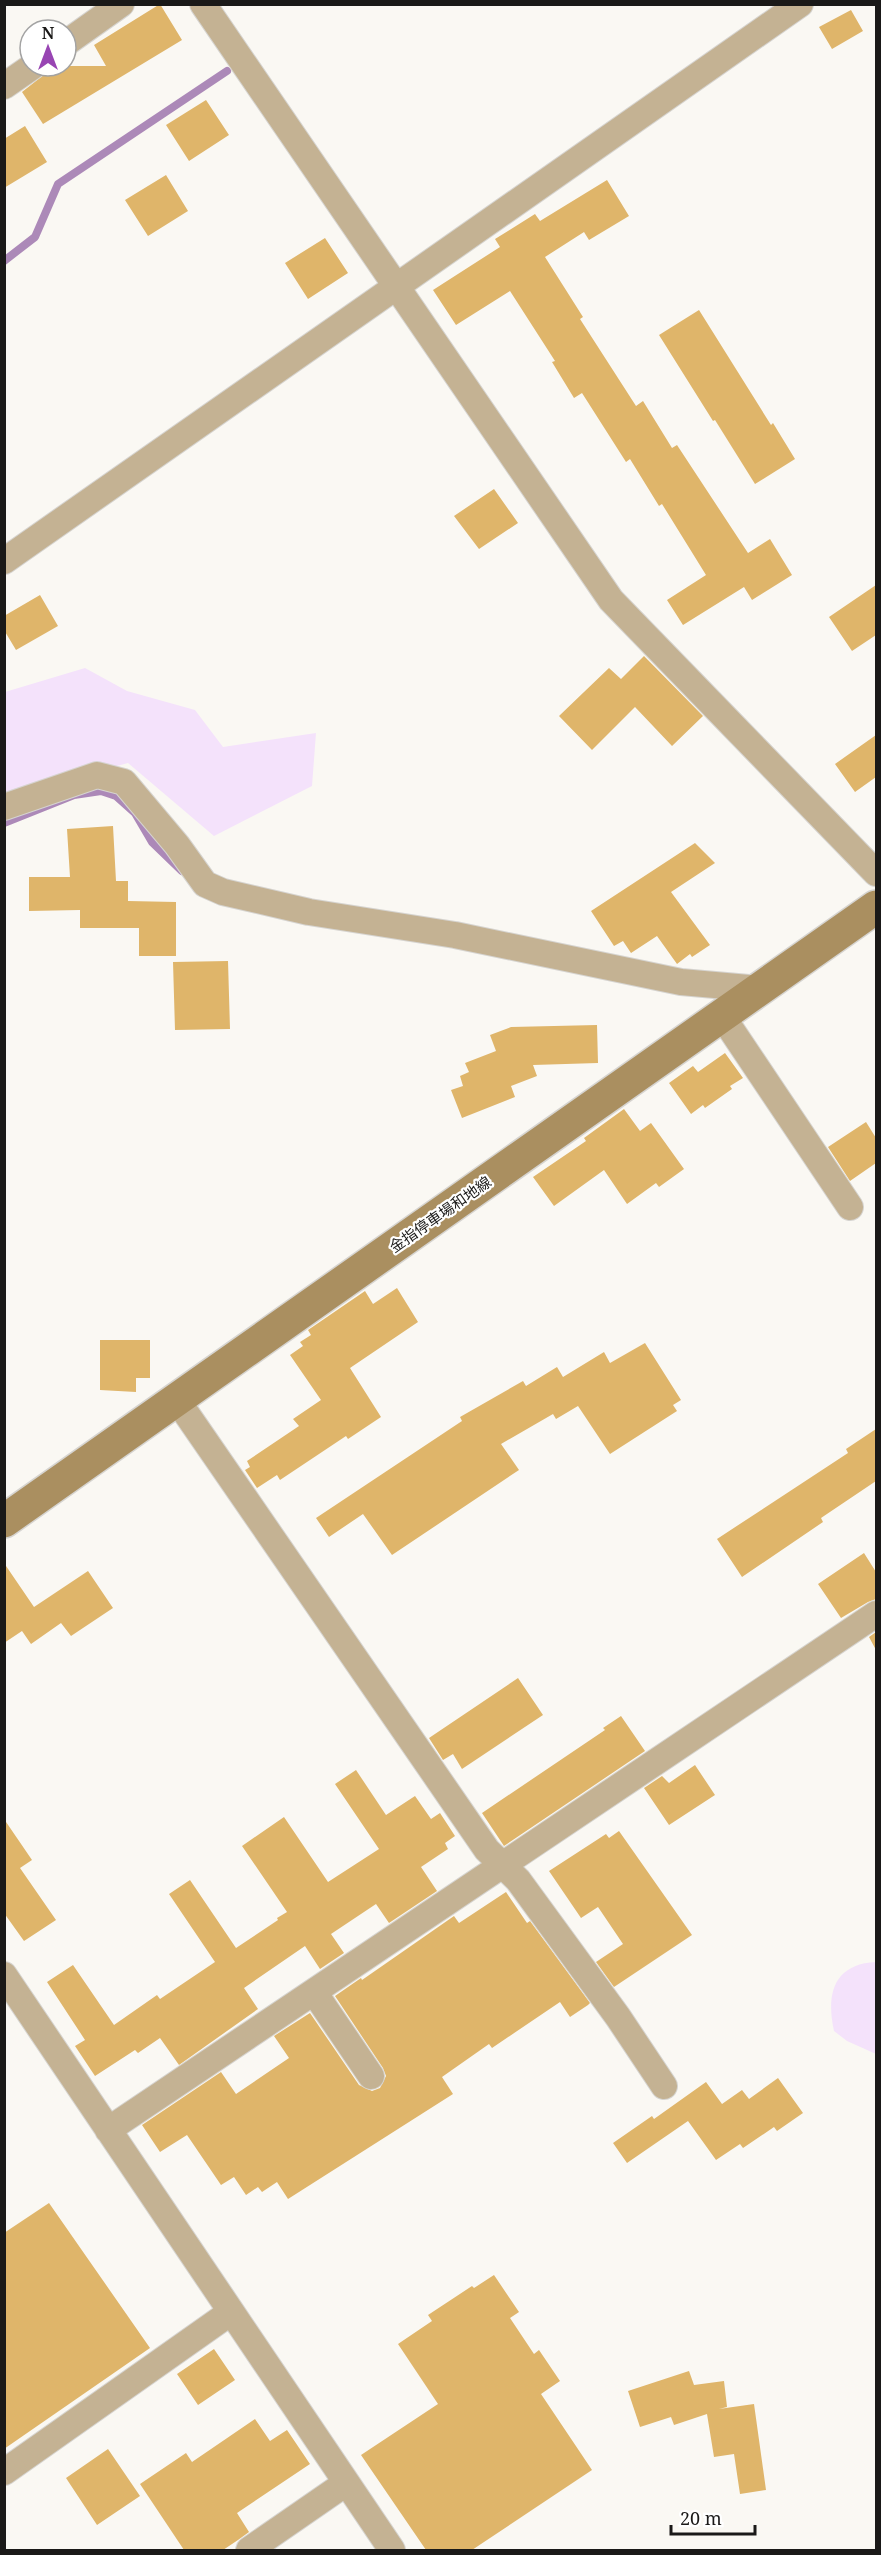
<svg xmlns="http://www.w3.org/2000/svg" width="881" height="2555" font-family="'Noto Serif','Noto Sans JP',serif">
<style>
.green{fill:#f4e2fb}
.lines{fill:none;stroke-linecap:round;stroke-linejoin:round}
.stream{stroke:#ac89b8;stroke-width:8}
.building{fill:#dfb56a}
.street-casing{stroke:#d6d4d0;stroke-width:28}
.secondary-casing{stroke:#d6d4d0;stroke-width:36}
.street{stroke:#c4b293;stroke-width:26}
.secondary{stroke:#aa8f60;stroke-width:33}
.labels{text-anchor:middle;dominant-baseline:central;stroke-width:4.5;stroke-linejoin:round;paint-order:stroke}
.street-label{font-size:15px;fill:#1a1918;stroke:#fff}
</style>
<rect width="100%" height="100%" fill="#faf8f3"/>
<path class="green" d="M 85,668 L 127,691 L 195,710 L 223,747 L 316,733 L 312,786 L 214,836 L 128,763 L 5,797 L 5,692 Z
M 876,1962 L 876,2054 L 847,2041 L 834,2031 C 826,1995 833,1964 876,1962 Z"/>
<g class="lines">
<path class="stream" d="M 4,261 L 35,237 L 58,184 L 227,71
M 4,823 L 74,795 L 101,791 L 116,796 L 135,813 L 152,842 L 182,871"/>
</g>
<path class="building" d="M 160,4 L 182,40 L 43,124 L 22,92 L 55,66 L 106,66 L 94,45 Z
M 851,10 L 863,31 L 832,49 L 819,27 Z
M 206,100 L 229,135 L 189,161 L 166,125 Z
M 25,126 L 47,162 L 4,188 L 4,139 Z
M 166,175 L 188,211 L 148,236 L 125,200 Z
M 607,180 L 629,216 L 589,240 L 584,232 L 545,257 L 583,317 L 580,319 L 636,406 L 643,401 L 672,448 L 677,445 L 748,553 L 770,539 L 792,575 L 752,600 L 744,587 L 683,625 L 667,600 L 706,575 L 662,504 L 659,506 L 630,459 L 626,462 L 582,393 L 574,398 L 552,362 L 555,361 L 510,291 L 456,325 L 433,290 L 500,247 L 495,239 L 535,214 L 540,221 Z
M 325,238 L 348,273 L 308,299 L 285,263 Z
M 699,310 L 771,425 L 773,423 L 795,459 L 755,484 L 715,420 L 713,421 L 659,335 Z
M 494,489 L 518,523 L 479,549 L 454,516 Z
M 876,585 L 876,635 L 852,651 L 829,617 Z
M 40,595 L 58,626 L 16,650 L 4,630 L 4,616 Z
M 644,656 L 703,716 L 672,746 L 635,707 L 592,750 L 559,716 L 609,668 L 621,679 Z
M 876,735 L 876,777 L 855,792 L 835,764 Z
M 113,826 L 116,881 L 128,881 L 128,901 L 176,902 L 176,956 L 139,956 L 139,928 L 80,928 L 80,910 L 29,911 L 29,877 L 70,877 L 67,829 Z
M 695,843 L 715,863 L 671,892 L 710,945 L 692,957 L 690,954 L 677,964 L 657,936 L 631,953 L 623,941 L 614,946 L 591,911 Z
M 228,961 L 230,1029 L 175,1030 L 173,962 Z
M 597,1025 L 598,1063 L 533,1065 L 537,1076 L 511,1086 L 515,1097 L 462,1118 L 451,1090 L 463,1086 L 460,1076 L 469,1072 L 465,1063 L 496,1051 L 490,1035 L 511,1027 Z
M 725,1053 L 743,1078 L 730,1086 L 732,1089 L 705,1108 L 703,1105 L 691,1114 L 669,1083 L 693,1066 L 698,1072 Z
M 624,1109 L 640,1131 L 651,1123 L 684,1169 L 659,1187 L 656,1183 L 627,1204 L 604,1170 L 554,1206 L 533,1177 L 586,1141 L 584,1138 Z
M 866,1122 L 876,1138 L 876,1163 L 850,1181 L 828,1147 Z
M 397,1288 L 418,1322 L 350,1368 L 381,1417 L 348,1439 L 346,1436 L 280,1480 L 277,1475 L 257,1488 L 245,1470 L 250,1467 L 247,1461 L 299,1426 L 293,1419 L 321,1400 L 290,1355 L 303,1346 L 300,1342 L 311,1335 L 308,1330 L 365,1291 L 373,1304 Z
M 100,1340 L 150,1340 L 150,1378 L 136,1378 L 136,1392 L 100,1390 Z
M 645,1343 L 681,1400 L 673,1405 L 677,1411 L 610,1454 L 578,1406 L 556,1419 L 553,1414 L 501,1444 L 519,1470 L 392,1555 L 363,1514 L 329,1537 L 316,1518 L 462,1421 L 460,1417 L 523,1381 L 526,1386 L 557,1367 L 563,1377 L 604,1352 L 610,1363 Z
M 876,1429 L 876,1481 L 821,1518 L 823,1522 L 742,1577 L 717,1539 L 848,1453 L 846,1449 Z
M 864,1553 L 876,1572 L 876,1599 L 868,1602 L 841,1618 L 818,1584 Z
M 4,1563 L 34,1607 L 88,1571 L 113,1608 L 71,1636 L 61,1623 L 31,1644 L 22,1631 L 4,1643 Z
M 876,1632 L 876,1650 L 869,1637 Z
M 518,1678 L 543,1715 L 462,1769 L 453,1754 L 443,1760 L 429,1738 Z
M 621,1716 L 645,1751 L 504,1846 L 482,1813 L 605,1730 L 603,1728 Z
M 695,1765 L 715,1795 L 669,1825 L 644,1788 L 662,1776 L 669,1783 Z
M 356,1770 L 386,1815 L 415,1796 L 431,1819 L 440,1813 L 455,1836 L 445,1843 L 448,1849 L 421,1867 L 437,1891 L 389,1923 L 376,1904 L 331,1934 L 344,1953 L 320,1969 L 305,1946 L 244,1988 L 258,2009 L 179,2065 L 160,2038 L 138,2053 L 135,2050 L 95,2076 L 75,2046 L 85,2040 L 47,1982 L 73,1965 L 114,2025 L 157,1995 L 160,1999 L 215,1962 L 169,1894 L 190,1880 L 236,1948 L 278,1920 L 277,1918 L 287,1912 L 242,1846 L 284,1817 L 328,1882 L 379,1849 L 335,1784 Z
M 4,1819 L 32,1860 L 20,1868 L 56,1920 L 24,1941 L 4,1913 Z
M 619,1831 L 692,1935 L 614,1987 L 596,1962 L 623,1944 L 598,1907 L 581,1918 L 549,1871 L 606,1834 L 609,1838 Z
M 506,1892 L 527,1923 L 530,1921 L 590,2003 L 588,2005 L 570,2017 L 560,2002 L 492,2048 L 489,2044 L 442,2077 L 453,2094 L 288,2199 L 277,2182 L 262,2192 L 258,2187 L 246,2195 L 234,2177 L 221,2185 L 187,2135 L 160,2152 L 142,2125 L 221,2072 L 236,2094 L 289,2058 L 274,2036 L 310,2013 L 359,2085 L 372,2091 L 380,2088 L 386,2076 L 383,2068 L 335,1996 L 361,1978 L 362,1980 L 454,1916 L 459,1923 Z
M 778,2078 L 803,2113 L 777,2131 L 774,2127 L 743,2148 L 740,2144 L 716,2160 L 688,2121 L 627,2163 L 613,2143 L 652,2116 L 654,2119 L 706,2082 L 722,2104 L 742,2090 L 749,2099 Z
M 49,2203 L 150,2348 L 4,2449 L 4,2233 Z
M 494,2275 L 519,2312 L 510,2318 L 534,2354 L 539,2350 L 560,2381 L 541,2394 L 592,2470 L 472,2550 L 426,2550 L 361,2455 L 438,2404 L 398,2344 L 432,2321 L 428,2315 L 472,2286 L 474,2288 Z
M 214,2349 L 235,2380 L 198,2405 L 177,2374 Z
M 689,2371 L 694,2385 L 724,2381 L 727,2407 L 719,2409 L 754,2404 L 766,2490 L 740,2494 L 734,2454 L 714,2457 L 707,2414 L 674,2425 L 671,2417 L 640,2427 L 628,2391 Z
M 255,2419 L 270,2441 L 287,2430 L 310,2464 L 237,2513 L 249,2532 L 238,2540 L 223,2550 L 184,2550 L 140,2484 L 186,2453 L 192,2462 Z
M 108,2449 L 140,2496 L 97,2525 L 66,2478 Z"/>
<g class="lines">
<defs>
<path id="street" d="M 203,4 L 611,600 L 876,873
M 66,43 L 121,4
M 4,86 L 33,66
M 4,561 L 800,4
M 4,807 L 97,775 L 124,782 L 177,845 L 205,884 L 223,892 L 309,912 L 455,935 L 681,982 L 760,989
M 722,1016 L 850,1207
M 177,1400 L 487,1850 L 518,1880 L 618,2017 L 664,2086
M 4,1975 L 392,2550
M 314,1992 L 371,2076
M 108,2130 L 876,1614
M 4,2472 L 231,2312
M 249,2550 L 346,2483"/>
<path id="secondary" d="M 4,1521 L 876,907"/>
</defs>
<use href="#street" class="street-casing"/>
<use href="#secondary" class="secondary-casing"/>
<use href="#street" class="street"/>
<use href="#secondary" class="secondary"/>
</g>
<g class="labels">
<g class="street-label">
<text transform="translate(440 1214) rotate(-35)">金指停車場和地線</text>
</g>
</g>
<rect width="881" height="2555" fill="none" stroke="#1a1918" stroke-width="12"/>
<g transform="translate(48 48)"><circle r="28" fill="#ffffff" stroke="#a3a3a3" stroke-width="1.5"/>
<path d="M0-4.5L10 22L0 15L-10 22Z" fill="#9845b3"/>
<text y="-9" font-size="16" font-weight="bold" text-anchor="middle" fill="#1a1918">N</text>
</g>
<path d="M671 2525v9h84v-9" fill="none" stroke="#1a1918" stroke-width="3"/>
<text x="680" y="2525" font-size="18" fill="#1a1918" stroke="#ffffff" stroke-width="4.5" paint-order="stroke">20 m</text>
</svg>
